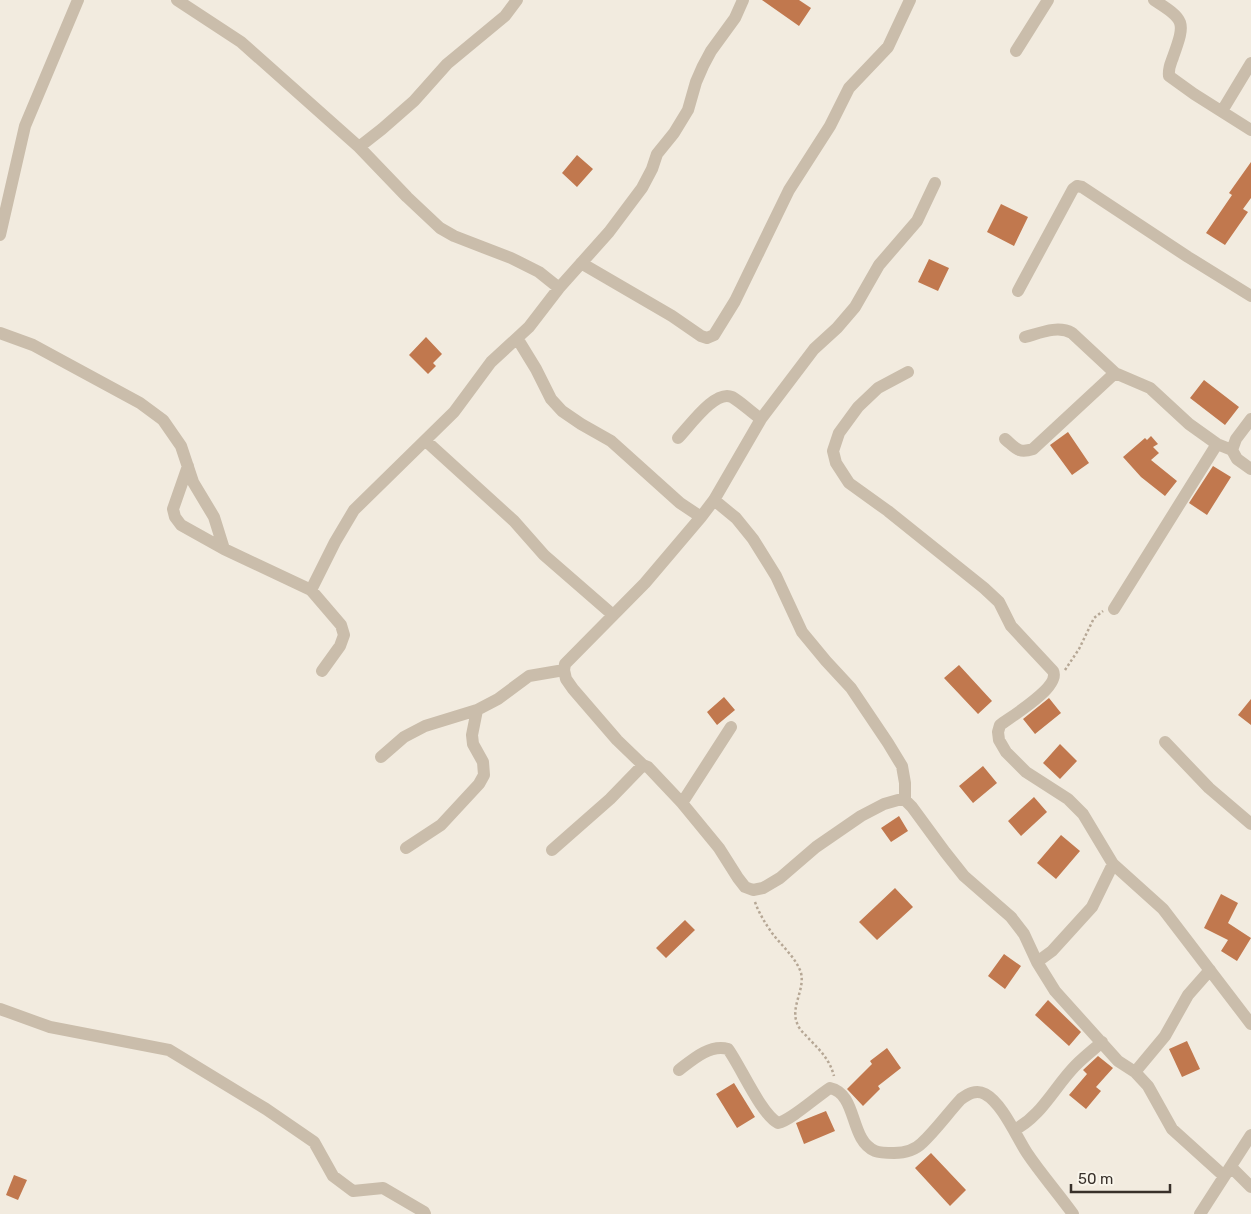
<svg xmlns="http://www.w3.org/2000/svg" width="1251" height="1214" font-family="Rubik,sans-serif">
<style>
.building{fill:#c1784e}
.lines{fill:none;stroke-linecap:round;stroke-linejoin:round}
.path{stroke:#b6a795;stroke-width:2.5;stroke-dasharray:2.5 2.5;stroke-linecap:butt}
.minor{stroke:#cabdab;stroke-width:12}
</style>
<rect width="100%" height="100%" fill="#f2ebdf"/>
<path class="building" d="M 762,0 L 799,0 L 811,8 L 799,26 Z
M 577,155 L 593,169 L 577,187 L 562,173 Z
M 1251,162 L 1251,198 L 1243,209 L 1248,212 L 1225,245 L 1206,233 L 1232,195 L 1229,193 Z
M 1001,204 L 1028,217 L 1014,246 L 987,232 Z
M 929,259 L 949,268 L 938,291 L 918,282 Z
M 426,337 L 442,354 L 433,363 L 436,366 L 428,374 L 409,355 Z
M 1204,380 L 1239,407 L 1225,425 L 1190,398 Z
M 1068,432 L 1089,463 L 1072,475 L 1050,445 Z
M 1151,436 L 1158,444 L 1153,447 L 1159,453 L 1151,460 L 1177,481 L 1165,496 L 1141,477 L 1123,457 L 1145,438 L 1147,440 Z
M 1213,466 L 1231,477 L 1207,515 L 1189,503 Z
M 959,665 L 992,701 L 978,714 L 944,678 Z
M 724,697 L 735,710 L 717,725 L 707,712 Z
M 1049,698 L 1061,713 L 1035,734 L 1023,719 Z
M 1251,699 L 1251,725 L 1238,715 Z
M 1060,744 L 1077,761 L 1060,779 L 1043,763 Z
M 983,766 L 997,783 L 973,803 L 959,786 Z
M 1034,797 L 1047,812 L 1021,836 L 1008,821 Z
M 899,816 L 908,831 L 891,842 L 881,828 Z
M 1061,835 L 1080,851 L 1056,879 L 1037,863 Z
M 895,888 L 913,907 L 877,940 L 859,922 Z
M 1221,894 L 1238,903 L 1228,923 L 1251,938 L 1237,961 L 1221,951 L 1228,940 L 1204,928 Z
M 685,920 L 695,930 L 666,958 L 656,948 Z
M 1004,954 L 1021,966 L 1005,989 L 988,976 Z
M 1048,1000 L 1081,1032 L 1069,1046 L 1035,1015 Z
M 1187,1041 L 1200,1069 L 1182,1077 L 1169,1049 Z
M 887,1048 L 901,1068 L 878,1086 L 880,1089 L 863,1106 L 847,1089 L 872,1064 L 870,1061 Z
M 1098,1056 L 1113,1068 L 1096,1087 L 1101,1091 L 1086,1109 L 1069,1095 L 1087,1074 L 1083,1070 Z
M 734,1083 L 755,1117 L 737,1128 L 716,1094 Z
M 826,1111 L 835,1131 L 804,1144 L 796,1123 Z
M 931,1153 L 966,1190 L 950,1206 L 915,1168 Z
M 14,1175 L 27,1180 L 18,1200 L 6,1195 Z"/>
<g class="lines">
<path class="path" d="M 1065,670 L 1079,649 L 1094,618 L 1103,611
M 755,902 C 759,913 765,923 772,933 C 781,945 794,956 800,970 C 807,987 790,1006 797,1023 C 799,1030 806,1035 811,1041 C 822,1052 830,1061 834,1076"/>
<path class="minor" d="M 177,0 L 241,42 L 359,147 L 407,197 L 440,228 L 454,236 L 511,258 L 539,272 L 559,288
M 1154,0 C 1185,20 1186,21 1173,57 C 1171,63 1168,68 1169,76 L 1194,94 L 1251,130
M 1016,51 L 1048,0
M 1222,111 L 1251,63
M 359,147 L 382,129 L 414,101 L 447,64 L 505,16 L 517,0
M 0,235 L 25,126 L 78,0
M 581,263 L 672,316 L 701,336 L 707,338 L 714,335 L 735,301 L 789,190 L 830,126 L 849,88 L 888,47 L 910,0
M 1018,291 L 1073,189 L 1077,186 L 1082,187 L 1188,257 L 1251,296
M 0,333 L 33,345 L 140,403 L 163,420 L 181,446 L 193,482 L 214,517 L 224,549
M 1025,337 C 1040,333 1058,325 1072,333 L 1115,373 L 1150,388 L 1189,424 L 1217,444 L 1232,450
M 517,338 L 536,369 L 551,399 L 562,411 L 581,424 L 611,441 L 680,503 L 701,517
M 908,372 L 878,388 L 858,407 L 839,433 L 833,451 L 836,463 L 849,483 L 888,511 L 984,588 L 999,602 L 1011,626 L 1053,671 C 1061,687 1012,716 1000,725 L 998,732 L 999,740 L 1006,752 L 1026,772 L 1068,799 L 1083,814 L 1113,864 L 1163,909 L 1251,1024
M 1251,419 L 1236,439 L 1232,450 L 1237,459 L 1251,469
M 678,438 C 689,427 715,389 732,397 C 742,403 751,412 761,419
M 1005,439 C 1016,448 1018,454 1033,449 L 1115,373
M 426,441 L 514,521 L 544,555 L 613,615
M 188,466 L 173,509 L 175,517 L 181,525 L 224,549 L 311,590 L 341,625 L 344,635 L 340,646 L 322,671
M 714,500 L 736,518 L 753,539 L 776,576 L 802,632 L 826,661 L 851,688 L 888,743 L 902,766 L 905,783 L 905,800
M 311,590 L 335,542 L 354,510 L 454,412 L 491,362 L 529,327 L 559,288 L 609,232 L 642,188 L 652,169 L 657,154 L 674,133 L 688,110 L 696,82 L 703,66 L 711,51 L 735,18 L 743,0
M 1114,609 L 1217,444
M 1165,742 L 1209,788 L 1251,824
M 381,757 L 404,737 L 425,726 L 477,710 L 498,699 L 529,676 L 564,670
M 643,765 L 617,740 L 573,689 L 566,679 L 564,670 L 565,664 L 645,583 L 701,517 L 714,500 L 761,419 L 814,349 L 837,328 L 855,307 L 879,265 L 917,221 L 935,183
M 682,803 L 731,727
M 406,848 L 441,825 L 479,784 L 484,775 L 483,762 L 473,744 L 472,735 L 477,710
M 552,850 L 610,799 L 643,765 L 648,767 L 682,803 L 719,848 L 738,878 L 745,887 L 753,890 L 763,888 L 780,878 L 816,847 L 861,816 L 884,804 L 898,800 L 905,800 L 912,807 L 945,852 L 964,876 L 1011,917 L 1024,934 L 1037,962 L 1055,991 L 1118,1061 L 1135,1072 L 1148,1086 L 1172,1129 L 1224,1176
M 1037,962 L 1052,951 L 1092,907 L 1113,864
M 0,1009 L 50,1027 L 169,1050 L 266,1109 L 314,1142 L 333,1176 L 353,1191 L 383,1188 L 424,1212 L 425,1214
M 679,1070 C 693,1059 710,1044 728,1049 C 741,1067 761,1114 778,1123 C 791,1120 816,1097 830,1088 C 858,1094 849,1140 875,1151 C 880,1153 888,1153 894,1153 C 904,1153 915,1150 922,1143 C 936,1130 948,1113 961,1099 C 968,1094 976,1089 985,1094 C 1002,1103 1016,1136 1027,1153 C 1041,1174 1058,1193 1073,1214
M 1135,1072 L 1165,1036 L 1188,995 L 1210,970
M 1014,1130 C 1041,1117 1055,1086 1076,1065 C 1084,1057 1093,1050 1102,1042
M 1231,1167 L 1251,1187
M 1200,1214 L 1251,1135"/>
</g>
<path d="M1071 1184v8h99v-8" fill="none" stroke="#38302a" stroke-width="2.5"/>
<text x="1078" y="1184" font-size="15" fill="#38302a" stroke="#f9f5eb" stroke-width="4" paint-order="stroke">50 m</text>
</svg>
